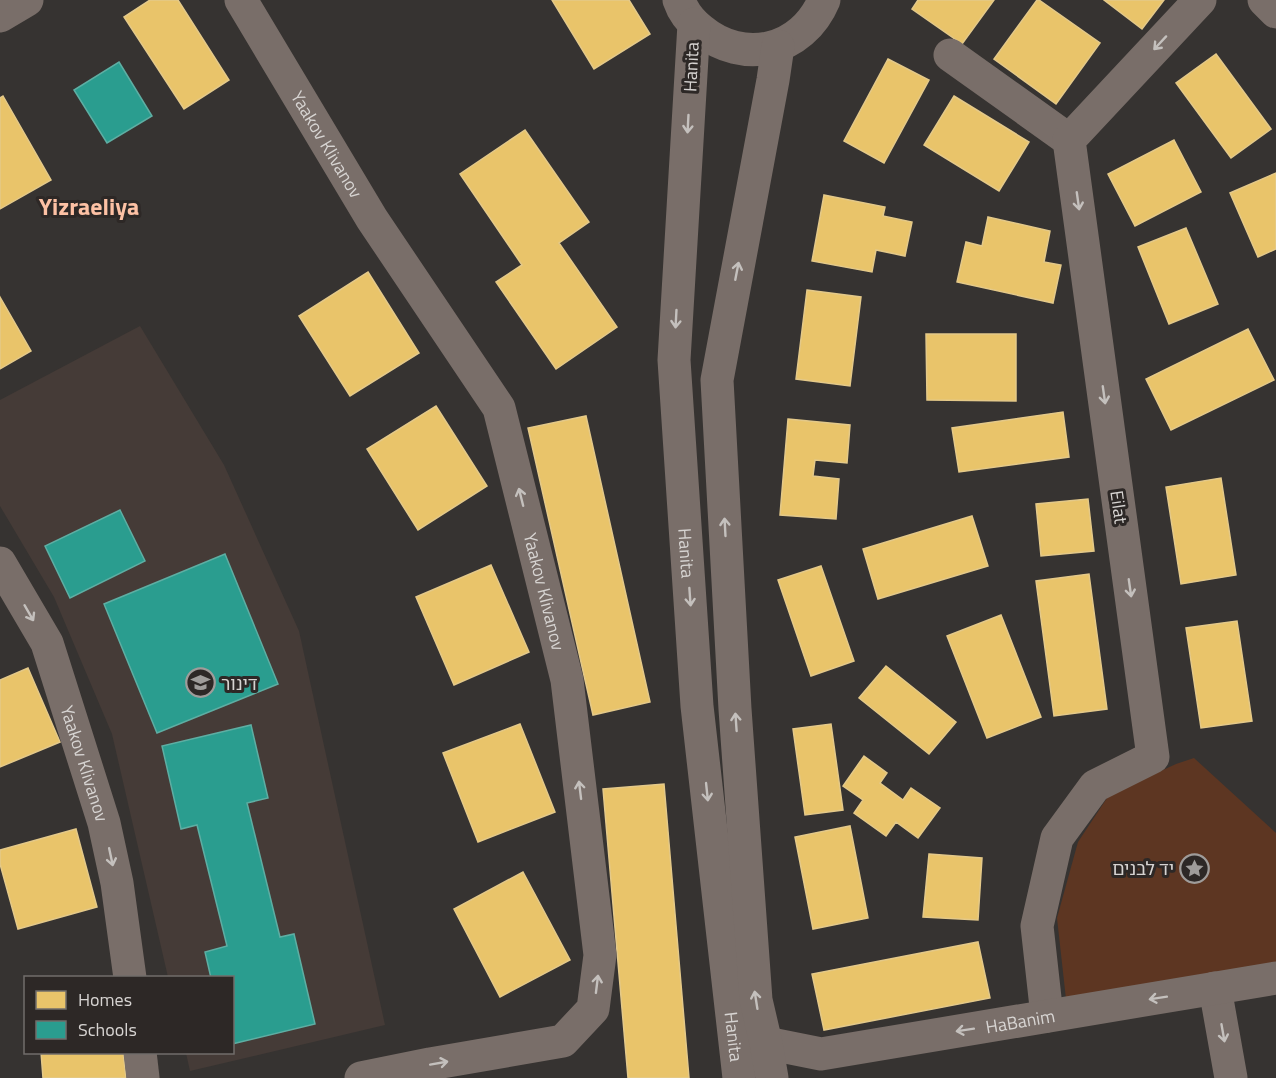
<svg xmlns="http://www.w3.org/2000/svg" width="1276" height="1078" font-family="'Titillium Web','Noto Sans Hebrew',sans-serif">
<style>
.built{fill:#453b37}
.green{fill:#5d3622}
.homes{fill:#e9c46a;stroke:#e4c989;stroke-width:1.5}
.schools{fill:#2a9d8f;stroke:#5eaea3;stroke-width:1.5}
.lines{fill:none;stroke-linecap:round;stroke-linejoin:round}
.minor{stroke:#796e69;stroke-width:33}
.oneway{stroke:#c4c0bd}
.labels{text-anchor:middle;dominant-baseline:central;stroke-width:6;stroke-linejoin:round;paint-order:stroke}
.street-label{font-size:18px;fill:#d7d4d2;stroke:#2d2826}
.poi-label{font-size:18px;fill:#d7d4d2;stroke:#2d2826;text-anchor:start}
.district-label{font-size:24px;font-weight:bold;fill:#fdc1a4;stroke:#2d2826}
</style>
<rect width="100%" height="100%" fill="#363331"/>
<path class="built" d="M 140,326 L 224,465 L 299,631 L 385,1025 L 190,1071 L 186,1053 L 232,1052 L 232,978 L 168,977 L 112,734 L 54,597 L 0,506 L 0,400 Z"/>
<path class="green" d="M 1194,758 L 1276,833 L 1276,963 L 1066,999 L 1057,918 L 1078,842 L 1109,795 L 1176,764 Z"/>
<path class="homes" d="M 150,0 L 178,0 L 229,80 L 184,109 L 124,17 Z
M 552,0 L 629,0 L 650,34 L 594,69 Z
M 918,0 L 994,0 L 962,44 L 912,9 Z
M 1037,0 L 1039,0 L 1100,43 L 1056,104 L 994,59 Z
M 1104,0 L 1164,0 L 1142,29 Z
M 1216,54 L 1271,129 L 1231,158 L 1176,83 Z
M 888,59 L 929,80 L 884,163 L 844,141 Z
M 3,96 L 51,180 L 0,209 L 0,98 Z
M 954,96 L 1029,142 L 999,191 L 924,145 Z
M 525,130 L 589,222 L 559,243 L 617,327 L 556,369 L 496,282 L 522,265 L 460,174 Z
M 1174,140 L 1201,192 L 1135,226 L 1108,174 Z
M 1276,173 L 1276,249 L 1258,257 L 1230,193 Z
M 824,195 L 885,207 L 883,216 L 912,222 L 905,256 L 876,250 L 872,272 L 812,261 Z
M 988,217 L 1050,231 L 1044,262 L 1061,265 L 1053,303 L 957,282 L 966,242 L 982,246 Z
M 1186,228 L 1218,304 L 1169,324 L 1138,247 Z
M 368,272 L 419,353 L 350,396 L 299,316 Z
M 807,290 L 861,297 L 850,386 L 796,379 Z
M 0,297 L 31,351 L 0,369 Z
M 1248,329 L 1274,380 L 1171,430 L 1146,379 Z
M 926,334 L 1016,334 L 1016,401 L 927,400 Z
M 436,406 L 487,486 L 418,530 L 367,449 Z
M 1063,412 L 1069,457 L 959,472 L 952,428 Z
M 586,416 L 650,702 L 593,715 L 528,428 Z
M 788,419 L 850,425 L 847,463 L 815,460 L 813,476 L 839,479 L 836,519 L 780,515 Z
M 1221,478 L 1236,575 L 1181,584 L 1166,487 Z
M 1088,499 L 1094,551 L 1041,556 L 1036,504 Z
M 972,516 L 988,566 L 878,599 L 863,549 Z
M 491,565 L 529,652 L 454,685 L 416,597 Z
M 821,566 L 854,661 L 811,676 L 778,580 Z
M 1089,574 L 1107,709 L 1054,716 L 1036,581 Z
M 1001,615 L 1041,717 L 987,738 L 947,636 Z
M 1237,621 L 1252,721 L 1201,728 L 1186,628 Z
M 886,666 L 956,722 L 929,754 L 859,698 Z
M 28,668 L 60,742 L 0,767 L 0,680 Z
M 520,724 L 555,812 L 478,842 L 443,753 Z
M 831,724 L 843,810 L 805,815 L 793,729 Z
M 864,756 L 887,773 L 880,783 L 903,800 L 911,788 L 940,808 L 918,838 L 896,822 L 886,836 L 854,813 L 863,800 L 843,786 Z
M 664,784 L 689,1078 L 628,1078 L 603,789 Z
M 850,826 L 868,918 L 813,929 L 795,837 Z
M 76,829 L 97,907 L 18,929 L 0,864 L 0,850 Z
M 929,854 L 982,858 L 978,920 L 923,917 Z
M 523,872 L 570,960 L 500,997 L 454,909 Z
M 978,942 L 990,998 L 824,1030 L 812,974 Z
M 41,1052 L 123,1052 L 126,1078 L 43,1078 Z"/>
<path class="schools" d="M 119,62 L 152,116 L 107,143 L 74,90 Z
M 120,510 L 145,561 L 70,598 L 45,546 Z
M 225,554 L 278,684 L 157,733 L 104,604 Z
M 251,725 L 268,798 L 247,803 L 280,937 L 294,934 L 315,1024 L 232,1044 L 232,978 L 211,978 L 205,952 L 227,946 L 197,825 L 181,829 L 162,746 Z"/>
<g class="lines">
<g class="minor">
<path id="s1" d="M 241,0 L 372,219 L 499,408 L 567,680 L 600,955 L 593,1009 L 563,1041 L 430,1064 L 361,1078"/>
<path d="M 679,0 C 683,12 691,22 701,30 C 743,65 802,52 824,0"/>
<path d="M 1264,0 L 1276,12"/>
<path d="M 0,16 L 27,0"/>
<path id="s2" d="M 694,24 L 674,360 L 697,706 L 739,1078"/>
<path d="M 950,55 L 1069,140"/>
<path id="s3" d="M 0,563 L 47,643 L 104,823 L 117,883 L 130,978"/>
<path d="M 1215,988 L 1231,1078"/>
<path d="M 1047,1016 L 1037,926 L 1057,838 L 1095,786 L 1153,757 L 1069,140 L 1200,0"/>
<path id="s4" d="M 766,1043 L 821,1054 L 1276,978"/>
<path d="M 140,1052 L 143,1078"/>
<path d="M 772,1078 L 766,1043 L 756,1000 L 735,709 L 717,380 L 773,80 L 778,46"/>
</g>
</g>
<defs><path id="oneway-shaft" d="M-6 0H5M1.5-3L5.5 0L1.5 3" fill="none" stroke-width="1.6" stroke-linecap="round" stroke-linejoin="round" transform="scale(1.5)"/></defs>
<g class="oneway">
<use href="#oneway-shaft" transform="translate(1160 43) rotate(133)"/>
<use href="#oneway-shaft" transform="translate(688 124) rotate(93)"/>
<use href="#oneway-shaft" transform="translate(1078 201) rotate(82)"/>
<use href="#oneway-shaft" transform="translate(737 271) rotate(-79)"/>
<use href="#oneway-shaft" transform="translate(676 319) rotate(93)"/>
<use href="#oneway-shaft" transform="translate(1104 395) rotate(82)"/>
<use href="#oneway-shaft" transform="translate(521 497) rotate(-104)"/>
<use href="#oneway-shaft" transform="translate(725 527) rotate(-93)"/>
<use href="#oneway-shaft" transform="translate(1130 588) rotate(82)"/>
<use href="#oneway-shaft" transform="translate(690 597) rotate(86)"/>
<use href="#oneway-shaft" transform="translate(29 613) rotate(60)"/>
<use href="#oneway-shaft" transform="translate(736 722) rotate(-94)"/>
<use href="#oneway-shaft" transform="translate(580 790) rotate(-97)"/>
<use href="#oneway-shaft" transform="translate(707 792) rotate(84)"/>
<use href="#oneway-shaft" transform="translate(111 857) rotate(78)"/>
<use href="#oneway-shaft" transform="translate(597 984) rotate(-83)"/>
<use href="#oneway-shaft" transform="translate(1158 998) rotate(171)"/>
<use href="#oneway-shaft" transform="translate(756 1000) rotate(-99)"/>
<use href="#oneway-shaft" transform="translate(965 1030) rotate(171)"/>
<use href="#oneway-shaft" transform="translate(1223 1033) rotate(80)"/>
<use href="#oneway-shaft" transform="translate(439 1063) rotate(-10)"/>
</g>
<defs>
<symbol id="school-ring" viewBox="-11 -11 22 22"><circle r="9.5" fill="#2d2826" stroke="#9f9c9a" stroke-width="1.5"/><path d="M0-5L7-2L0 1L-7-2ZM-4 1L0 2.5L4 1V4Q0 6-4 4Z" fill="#9f9c9a"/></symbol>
<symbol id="sight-ring" viewBox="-11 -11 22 22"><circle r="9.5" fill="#2d2826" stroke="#9f9c9a" stroke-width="1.5"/><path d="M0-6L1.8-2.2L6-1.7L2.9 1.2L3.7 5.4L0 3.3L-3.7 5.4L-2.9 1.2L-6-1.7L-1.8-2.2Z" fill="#9f9c9a"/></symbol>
</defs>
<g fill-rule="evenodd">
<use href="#school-ring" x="184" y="666" width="33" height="33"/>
<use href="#sight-ring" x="1178" y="852" width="33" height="33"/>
</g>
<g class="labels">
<g class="street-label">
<text transform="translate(691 67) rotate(-87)">Hanita</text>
<text stroke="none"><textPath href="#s1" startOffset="168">Yaakov Klivanov</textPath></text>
<text transform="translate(1119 507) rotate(82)">Eilat</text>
<text stroke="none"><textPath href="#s2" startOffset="530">Hanita</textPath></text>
<text stroke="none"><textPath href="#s1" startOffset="672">Yaakov Klivanov</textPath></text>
<text stroke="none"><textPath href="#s3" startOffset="219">Yaakov Klivanov</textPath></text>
<text stroke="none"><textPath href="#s4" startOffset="258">HaBanim</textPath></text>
<text stroke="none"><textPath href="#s2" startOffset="1016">Hanita</textPath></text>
</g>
<g class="poi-label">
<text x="221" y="683">דינור</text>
<text x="1174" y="868" text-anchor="end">יד לבנים</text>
</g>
<g class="district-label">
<text x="89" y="206">Yizraeliya</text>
</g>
</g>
<rect x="24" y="976" width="210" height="78" fill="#2d2826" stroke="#716d6b" stroke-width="1.5"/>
<rect x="36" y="991" width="30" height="18" fill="#e9c46a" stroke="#716d6b" stroke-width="1.5"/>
<text x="78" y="1006" font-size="18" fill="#d7d4d2">Homes</text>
<rect x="36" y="1021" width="30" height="18" fill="#2a9d8f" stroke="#716d6b" stroke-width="1.5"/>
<text x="78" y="1036" font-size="18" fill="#d7d4d2">Schools</text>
</svg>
